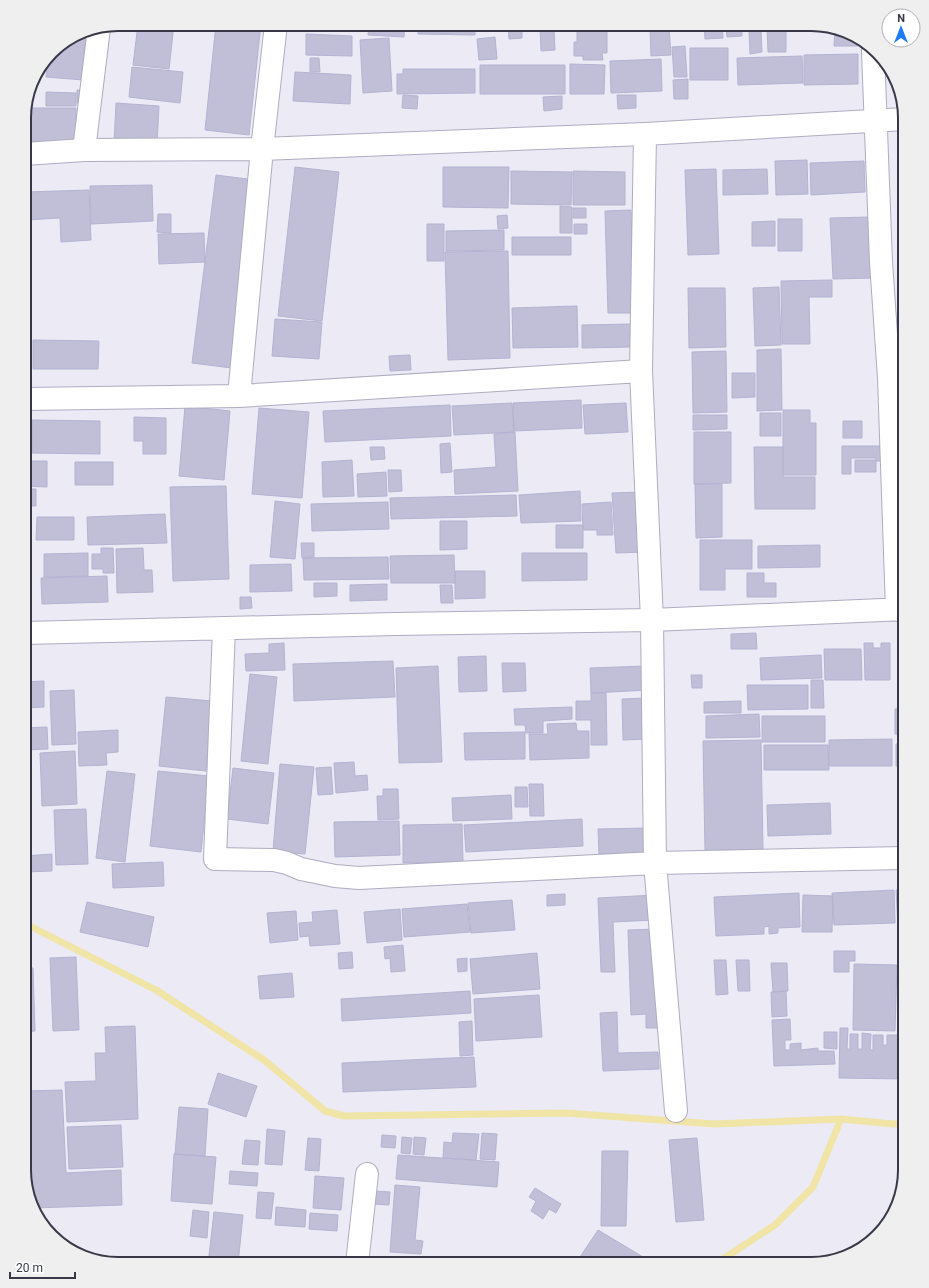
<svg xmlns="http://www.w3.org/2000/svg" width="929" height="1288" font-family="Roboto,sans-serif">
<style>
.lines{fill:none;stroke-linecap:round;stroke-linejoin:round}
.stream{stroke:#f1e4a7;stroke-width:7}
.building{fill:#c0bfd7;stroke:#b4b3d2}
.minor-casing{stroke:#aeacc1;stroke-width:24}
.minor{stroke:#fff;stroke-width:22}
.rim{fill:none;stroke:#383849;stroke-width:2}
</style>
<rect width="100%" height="100%" fill="#ebeaf5"/>
<g class="lines">
<path class="stream" d="M 24,923 L 156,990 L 264,1060 L 325,1111 L 344,1116 L 565,1113 L 715,1124 L 841,1119
M 715,1264 L 775,1225 L 813,1187 L 841,1119 L 893,1124 L 905,1123"/>
</g>
<path class="building" d="M 138,24 L 174,24 L 169,69 L 133,65 Z
M 216,24 L 261,24 L 249,135 L 205,130 Z
M 369,24 L 405,24 L 404,37 L 368,35 Z
M 418,24 L 475,24 L 475,35 L 418,34 Z
M 508,24 L 522,24 L 522,38 L 509,39 Z
M 606,24 L 672,24 L 672,25 L 606,27 Z
M 704,24 L 722,24 L 723,38 L 705,39 Z
M 767,25 L 786,25 L 786,52 L 768,52 Z
M 742,26 L 742,36 L 727,37 L 726,27 Z
M 540,28 L 554,28 L 555,50 L 541,51 Z
M 669,28 L 671,55 L 651,56 L 650,29 Z
M 577,29 L 607,29 L 607,53 L 602,53 L 603,60 L 583,60 L 583,56 L 574,56 L 574,42 L 577,42 Z
M 835,29 L 858,36 L 858,46 L 834,46 Z
M 86,30 L 83,80 L 46,77 L 47,58 L 56,47 L 82,31 Z
M 761,30 L 762,52 L 750,54 L 749,31 Z
M 306,34 L 352,36 L 352,56 L 306,55 Z
M 495,37 L 497,59 L 479,60 L 477,39 Z
M 389,38 L 392,91 L 363,93 L 360,40 Z
M 685,46 L 687,77 L 674,77 L 672,47 Z
M 690,48 L 728,48 L 728,80 L 690,80 Z
M 858,54 L 858,84 L 804,85 L 804,55 Z
M 802,56 L 803,83 L 738,85 L 737,58 Z
M 310,58 L 319,58 L 320,72 L 310,72 Z
M 661,59 L 662,91 L 611,93 L 610,61 Z
M 570,64 L 605,65 L 604,94 L 570,94 Z
M 480,65 L 565,65 L 565,94 L 480,94 Z
M 132,67 L 183,72 L 180,103 L 129,97 Z
M 403,69 L 475,69 L 475,93 L 397,94 L 397,74 L 403,74 Z
M 295,72 L 351,75 L 350,104 L 293,101 Z
M 688,79 L 688,99 L 674,99 L 673,80 Z
M 77,90 L 89,90 L 89,103 L 77,103 Z
M 46,92 L 76,93 L 76,106 L 46,106 Z
M 403,95 L 418,96 L 417,109 L 402,108 Z
M 617,95 L 636,95 L 636,108 L 618,109 Z
M 562,96 L 562,109 L 544,111 L 543,97 Z
M 116,103 L 159,106 L 157,146 L 114,144 Z
M 26,108 L 76,108 L 76,142 L 26,142 Z
M 807,160 L 808,194 L 776,195 L 775,161 Z
M 864,161 L 865,192 L 811,195 L 810,163 Z
M 295,167 L 339,172 L 322,321 L 278,316 Z
M 443,167 L 509,167 L 508,208 L 443,207 Z
M 716,169 L 719,254 L 688,255 L 685,170 Z
M 767,169 L 768,194 L 723,195 L 723,170 Z
M 511,171 L 572,172 L 571,205 L 511,204 Z
M 573,171 L 625,172 L 625,205 L 573,205 Z
M 216,175 L 255,180 L 232,368 L 192,363 Z
M 152,185 L 153,221 L 91,224 L 90,186 Z
M 89,190 L 91,240 L 61,242 L 60,218 L 27,220 L 26,192 Z
M 560,206 L 572,207 L 572,233 L 560,233 Z
M 573,208 L 586,208 L 586,218 L 573,218 Z
M 631,210 L 634,313 L 608,313 L 605,211 Z
M 158,214 L 171,214 L 171,233 L 157,232 Z
M 507,215 L 508,228 L 498,229 L 497,216 Z
M 870,217 L 873,278 L 833,279 L 830,218 Z
M 778,219 L 802,219 L 802,251 L 778,251 Z
M 775,221 L 775,246 L 752,246 L 752,222 Z
M 427,224 L 444,224 L 444,261 L 427,261 Z
M 574,224 L 587,224 L 587,234 L 574,234 Z
M 504,230 L 504,250 L 446,251 L 446,231 Z
M 204,233 L 205,262 L 159,264 L 158,234 Z
M 512,237 L 571,237 L 571,255 L 512,255 Z
M 24,247 L 28,247 L 27,278 L 24,278 Z
M 508,251 L 510,358 L 448,360 L 445,252 Z
M 24,279 L 31,279 L 31,365 L 24,365 Z
M 832,280 L 832,297 L 809,297 L 810,344 L 782,344 L 781,281 Z
M 779,287 L 781,345 L 755,346 L 753,288 Z
M 688,288 L 725,288 L 726,347 L 689,348 Z
M 577,306 L 578,347 L 513,348 L 512,308 Z
M 275,319 L 322,322 L 319,359 L 272,356 Z
M 631,324 L 631,347 L 582,348 L 582,325 Z
M 33,340 L 99,341 L 98,369 L 33,369 Z
M 781,349 L 782,410 L 757,411 L 757,350 Z
M 726,351 L 727,412 L 693,413 L 692,352 Z
M 410,355 L 411,370 L 390,371 L 389,356 Z
M 732,373 L 755,373 L 755,397 L 732,398 Z
M 581,400 L 582,428 L 514,431 L 513,403 Z
M 512,403 L 514,432 L 454,435 L 452,406 Z
M 626,403 L 628,432 L 585,434 L 583,405 Z
M 450,405 L 451,436 L 325,442 L 323,411 Z
M 185,406 L 230,411 L 224,480 L 179,476 Z
M 259,408 L 309,412 L 302,498 L 252,494 Z
M 783,410 L 810,410 L 810,423 L 816,423 L 816,475 L 783,475 Z
M 760,413 L 781,413 L 781,436 L 760,436 Z
M 693,415 L 727,415 L 727,429 L 693,430 Z
M 134,417 L 166,418 L 166,454 L 143,454 L 143,441 L 134,441 Z
M 32,420 L 100,421 L 100,454 L 32,453 Z
M 843,421 L 862,421 L 862,438 L 843,438 Z
M 515,432 L 518,491 L 455,494 L 454,470 L 496,467 L 494,434 Z
M 694,432 L 731,432 L 731,483 L 694,484 Z
M 450,443 L 452,472 L 441,473 L 440,444 Z
M 842,446 L 881,446 L 881,461 L 876,461 L 876,458 L 851,458 L 851,474 L 842,474 Z
M 370,447 L 384,447 L 385,459 L 371,460 Z
M 754,447 L 783,447 L 783,477 L 815,477 L 815,509 L 755,509 Z
M 352,460 L 354,496 L 323,497 L 322,462 Z
M 855,460 L 876,460 L 876,472 L 855,472 Z
M 24,461 L 47,461 L 47,487 L 24,486 Z
M 75,462 L 113,462 L 113,485 L 75,485 Z
M 388,470 L 401,470 L 402,491 L 389,492 Z
M 386,472 L 387,496 L 358,497 L 357,474 Z
M 695,484 L 722,484 L 722,537 L 696,538 Z
M 226,486 L 229,579 L 173,581 L 170,487 Z
M 24,489 L 36,489 L 36,506 L 24,506 Z
M 580,491 L 581,521 L 521,523 L 519,495 Z
M 642,492 L 645,552 L 616,553 L 612,493 Z
M 516,495 L 517,516 L 391,519 L 390,498 Z
M 275,501 L 300,504 L 295,559 L 270,557 Z
M 388,502 L 389,529 L 312,531 L 311,504 Z
M 611,502 L 613,535 L 597,535 L 597,530 L 583,530 L 582,504 Z
M 165,514 L 167,543 L 88,545 L 87,517 Z
M 37,517 L 74,517 L 74,540 L 36,540 Z
M 440,521 L 467,521 L 467,549 L 440,550 Z
M 556,525 L 583,525 L 583,548 L 556,548 Z
M 700,540 L 752,540 L 752,569 L 725,569 L 725,590 L 700,590 Z
M 301,543 L 314,543 L 314,557 L 302,558 Z
M 820,545 L 820,567 L 758,568 L 758,546 Z
M 101,548 L 113,548 L 114,573 L 103,573 L 103,569 L 92,569 L 92,554 L 101,554 Z
M 143,548 L 144,570 L 152,570 L 153,592 L 117,593 L 116,549 Z
M 88,553 L 88,576 L 44,577 L 44,554 Z
M 522,553 L 587,553 L 587,580 L 522,581 Z
M 454,555 L 455,583 L 391,583 L 390,556 Z
M 388,557 L 389,579 L 304,580 L 303,558 Z
M 291,564 L 292,591 L 250,592 L 250,565 Z
M 455,571 L 485,571 L 485,598 L 455,599 Z
M 747,573 L 764,573 L 764,583 L 776,583 L 776,597 L 747,597 Z
M 107,576 L 108,602 L 42,604 L 41,578 Z
M 314,583 L 337,583 L 337,596 L 314,597 Z
M 387,584 L 387,600 L 350,601 L 350,585 Z
M 440,585 L 452,585 L 453,603 L 441,603 Z
M 240,597 L 251,597 L 252,608 L 240,609 Z
M 756,633 L 757,649 L 731,649 L 731,634 Z
M 284,643 L 285,670 L 246,671 L 245,654 L 269,653 L 269,644 Z
M 864,643 L 873,643 L 873,648 L 881,648 L 881,643 L 890,643 L 890,680 L 865,680 Z
M 824,649 L 861,649 L 862,680 L 825,680 Z
M 821,655 L 822,678 L 761,680 L 760,658 Z
M 486,656 L 487,691 L 459,692 L 458,657 Z
M 393,661 L 395,697 L 294,701 L 293,664 Z
M 502,663 L 525,663 L 526,691 L 503,692 Z
M 438,666 L 442,762 L 399,763 L 396,668 Z
M 647,666 L 649,690 L 591,693 L 590,668 Z
M 250,674 L 277,677 L 268,764 L 241,761 Z
M 691,675 L 702,675 L 702,688 L 692,688 Z
M 811,680 L 823,680 L 824,708 L 811,708 Z
M 44,681 L 44,707 L 24,708 L 24,682 Z
M 747,685 L 808,685 L 808,709 L 748,710 Z
M 74,690 L 76,744 L 52,745 L 50,691 Z
M 591,693 L 606,693 L 607,745 L 591,745 L 591,720 L 576,720 L 576,701 L 591,701 Z
M 166,697 L 212,701 L 206,771 L 159,766 Z
M 647,698 L 648,739 L 623,740 L 622,699 Z
M 741,701 L 741,713 L 704,713 L 704,702 Z
M 572,707 L 572,719 L 543,721 L 543,733 L 526,733 L 525,725 L 515,725 L 514,709 Z
M 905,708 L 905,734 L 895,734 L 895,709 Z
M 759,714 L 760,737 L 706,738 L 706,716 Z
M 762,716 L 825,716 L 825,742 L 762,742 Z
M 576,723 L 577,731 L 589,731 L 589,758 L 530,760 L 529,734 L 548,734 L 547,724 Z
M 47,727 L 48,749 L 24,750 L 24,728 Z
M 118,730 L 118,752 L 106,753 L 107,765 L 79,766 L 78,732 Z
M 525,732 L 525,759 L 465,760 L 464,733 Z
M 892,739 L 892,766 L 829,766 L 829,740 Z
M 761,740 L 763,849 L 705,851 L 703,741 Z
M 896,744 L 905,744 L 905,766 L 896,766 Z
M 764,745 L 828,745 L 829,770 L 764,770 Z
M 75,751 L 77,804 L 42,806 L 40,753 Z
M 354,762 L 355,776 L 367,775 L 368,790 L 336,793 L 334,763 Z
M 280,764 L 314,767 L 305,854 L 273,851 Z
M 331,767 L 333,794 L 318,795 L 316,768 Z
M 233,768 L 274,773 L 268,824 L 227,819 Z
M 107,771 L 135,774 L 125,862 L 96,858 Z
M 158,771 L 209,776 L 201,852 L 150,846 Z
M 529,784 L 543,784 L 544,816 L 530,816 Z
M 515,787 L 527,787 L 528,807 L 515,807 Z
M 383,789 L 398,789 L 399,819 L 378,820 L 377,796 L 383,796 Z
M 511,795 L 512,819 L 453,821 L 452,798 Z
M 830,803 L 831,834 L 768,836 L 767,805 Z
M 902,806 L 905,806 L 905,831 L 902,831 Z
M 86,809 L 88,864 L 56,865 L 54,810 Z
M 582,819 L 583,846 L 466,852 L 464,825 Z
M 399,821 L 400,855 L 335,857 L 334,822 Z
M 462,824 L 463,862 L 403,863 L 403,825 Z
M 648,828 L 649,853 L 599,854 L 598,829 Z
M 52,854 L 52,871 L 24,872 L 24,856 Z
M 163,862 L 164,886 L 113,888 L 112,864 Z
M 905,889 L 905,926 L 898,926 L 896,890 Z
M 894,890 L 895,923 L 834,925 L 832,893 Z
M 799,893 L 800,927 L 778,928 L 778,933 L 769,934 L 769,926 L 764,927 L 764,934 L 716,936 L 714,897 Z
M 565,894 L 565,905 L 547,906 L 547,895 Z
M 655,895 L 655,920 L 613,922 L 615,972 L 601,972 L 598,898 Z
M 803,895 L 833,896 L 832,932 L 802,932 Z
M 512,900 L 515,930 L 471,933 L 468,903 Z
M 87,902 L 154,917 L 148,947 L 80,932 Z
M 467,904 L 470,932 L 404,937 L 402,909 Z
M 400,909 L 402,940 L 367,943 L 364,912 Z
M 337,910 L 340,944 L 310,946 L 309,936 L 300,937 L 299,923 L 313,922 L 312,912 Z
M 296,911 L 298,940 L 270,943 L 267,913 Z
M 659,929 L 663,1028 L 646,1028 L 646,1014 L 631,1015 L 628,930 Z
M 403,945 L 405,971 L 391,972 L 390,958 L 385,959 L 384,947 Z
M 901,947 L 905,947 L 905,971 L 902,972 Z
M 834,951 L 855,951 L 855,961 L 849,961 L 849,972 L 834,972 Z
M 352,952 L 353,968 L 339,969 L 338,953 Z
M 537,953 L 540,989 L 473,994 L 470,959 Z
M 76,957 L 79,1030 L 53,1031 L 50,958 Z
M 467,958 L 467,971 L 458,972 L 457,959 Z
M 714,960 L 726,960 L 728,994 L 716,995 Z
M 736,960 L 749,960 L 750,991 L 738,991 Z
M 771,963 L 787,963 L 788,991 L 773,992 Z
M 854,964 L 897,965 L 895,1031 L 853,1030 Z
M 24,968 L 33,968 L 35,1031 L 24,1032 Z
M 292,973 L 294,997 L 260,999 L 258,976 Z
M 470,991 L 471,1013 L 342,1021 L 341,999 Z
M 786,991 L 787,1016 L 772,1017 L 771,992 Z
M 539,995 L 542,1037 L 476,1041 L 474,999 Z
M 617,1012 L 618,1053 L 658,1052 L 659,1069 L 603,1071 L 600,1013 Z
M 790,1019 L 791,1040 L 785,1040 L 785,1050 L 790,1050 L 790,1044 L 801,1043 L 801,1050 L 818,1048 L 818,1051 L 834,1051 L 835,1064 L 774,1066 L 772,1020 Z
M 472,1021 L 473,1055 L 460,1056 L 459,1022 Z
M 135,1026 L 138,1119 L 67,1122 L 65,1082 L 96,1081 L 95,1053 L 106,1053 L 105,1027 Z
M 840,1028 L 848,1028 L 847,1049 L 850,1049 L 850,1034 L 858,1034 L 858,1049 L 862,1049 L 862,1033 L 871,1034 L 870,1050 L 873,1050 L 873,1035 L 883,1035 L 883,1045 L 887,1045 L 887,1035 L 905,1035 L 905,1079 L 839,1078 Z
M 824,1032 L 837,1032 L 837,1049 L 824,1048 Z
M 474,1057 L 476,1087 L 343,1092 L 342,1063 Z
M 218,1073 L 257,1086 L 246,1117 L 208,1104 Z
M 62,1090 L 66,1173 L 121,1170 L 122,1205 L 34,1208 L 24,1170 L 24,1091 Z
M 179,1107 L 208,1109 L 205,1156 L 175,1154 Z
M 121,1125 L 123,1167 L 69,1169 L 67,1127 Z
M 267,1129 L 285,1131 L 282,1165 L 265,1164 Z
M 453,1133 L 479,1134 L 476,1160 L 443,1158 L 444,1142 L 452,1143 Z
M 482,1133 L 497,1134 L 495,1160 L 480,1159 Z
M 382,1135 L 396,1136 L 395,1148 L 381,1147 Z
M 402,1137 L 412,1138 L 410,1154 L 401,1153 Z
M 414,1137 L 426,1138 L 424,1155 L 413,1154 Z
M 308,1138 L 321,1139 L 319,1171 L 305,1170 Z
M 697,1138 L 704,1220 L 676,1222 L 669,1140 Z
M 245,1140 L 260,1141 L 258,1165 L 242,1164 Z
M 602,1151 L 628,1151 L 626,1226 L 601,1226 Z
M 174,1154 L 216,1157 L 212,1204 L 171,1201 Z
M 398,1155 L 499,1162 L 497,1187 L 396,1179 Z
M 230,1171 L 258,1173 L 257,1186 L 229,1184 Z
M 315,1176 L 344,1178 L 341,1210 L 313,1208 Z
M 395,1185 L 420,1187 L 415,1240 L 423,1241 L 421,1254 L 390,1252 Z
M 535,1188 L 561,1204 L 556,1213 L 549,1209 L 543,1219 L 531,1211 L 536,1201 L 529,1197 Z
M 374,1191 L 390,1192 L 389,1205 L 373,1204 Z
M 258,1192 L 274,1193 L 271,1219 L 256,1218 Z
M 276,1207 L 306,1210 L 305,1227 L 275,1225 Z
M 193,1210 L 209,1212 L 207,1238 L 190,1236 Z
M 214,1212 L 243,1215 L 238,1264 L 208,1264 Z
M 310,1213 L 338,1215 L 337,1231 L 309,1229 Z
M 598,1230 L 643,1257 L 639,1264 L 591,1264 L 580,1257 Z
M 383,1259 L 446,1264 L 383,1264 Z"/>
<g class="lines">
<defs>
<path id="minor" d="M 873,51 L 881,262 L 889,378 L 897,610
M 645,134 L 641,371 L 652,620 L 655,863 L 676,1111
M 84,150 L 99,28
M 24,154 L 84,150 L 262,149 L 645,134 L 905,119
M 239,396 L 262,149 L 276,24
M 24,399 L 239,396 L 641,371
M 224,628 L 215,859 L 274,860 L 287,863 L 301,869 L 335,876 L 359,878 L 655,863 L 905,858
M 24,633 L 395,624 L 652,620 L 905,609
M 357,1264 L 367,1174"/>
</defs>
<use href="#minor" class="minor-casing"/>
<use href="#minor" class="minor"/>
</g>
<path d="M0 0H929V1288H0ZM118 31H811A87 87 0 0 1 898 118V1170A87 87 0 0 1 811 1257H118A87 87 0 0 1 31 1170V118A87 87 0 0 1 118 31Z" fill="#efeff0" fill-rule="evenodd"/>
<path class="rim" d="M118 31H811A87 87 0 0 1 898 118V1170A87 87 0 0 1 811 1257H118A87 87 0 0 1 31 1170V118A87 87 0 0 1 118 31Z"/>
<g transform="translate(901 28)"><circle r="19" fill="#ffffff" stroke="#afafb6"/>
<path d="M0-3L7 15L0 10L-7 15Z" fill="#1d7cf9"/>
<text y="-6" font-size="11" font-weight="bold" text-anchor="middle" fill="#383849">N</text>
</g>
<path d="M10 1272v6h65v-6" fill="none" stroke="#383849" stroke-width="2"/>
<text x="16" y="1272" font-size="12" fill="#383849" stroke="#ffffff" stroke-width="3" paint-order="stroke">20 m</text>
</svg>
